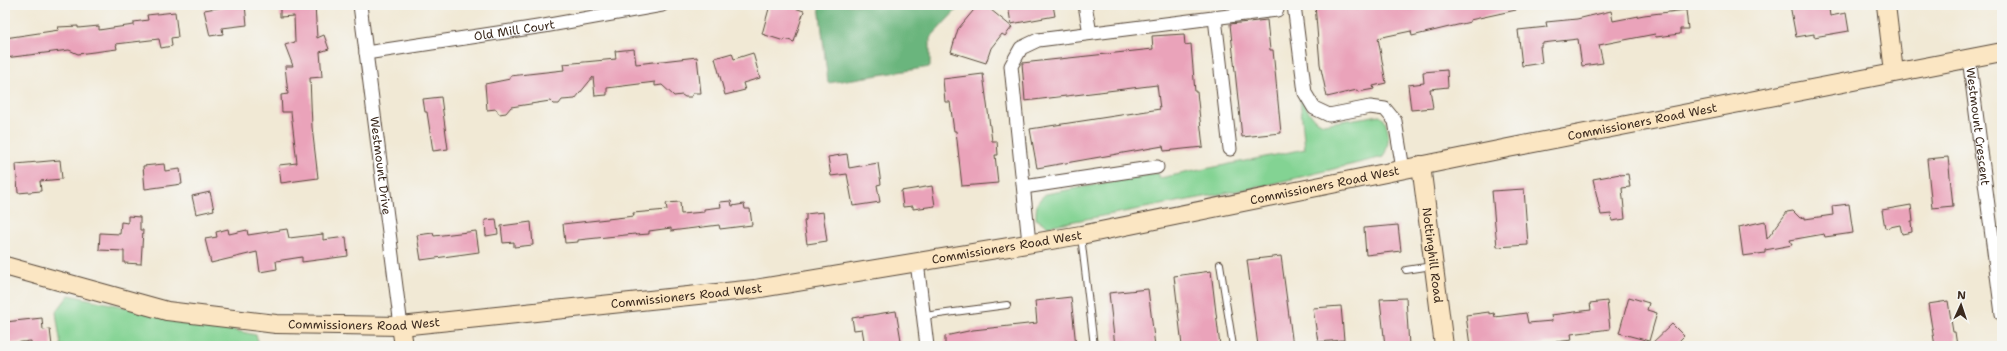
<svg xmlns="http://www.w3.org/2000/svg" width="2007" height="351" font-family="'Shantell Sans',sans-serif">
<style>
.green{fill:#83d393;stroke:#5f7e58}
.forest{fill:#6ab57d;stroke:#52704e}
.building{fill:#eaa3ba}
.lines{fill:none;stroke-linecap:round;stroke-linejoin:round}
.lane-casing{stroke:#564739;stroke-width:8}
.street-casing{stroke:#564739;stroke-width:15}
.secondary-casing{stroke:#564739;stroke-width:20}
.lane{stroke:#fff;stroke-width:6}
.street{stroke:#fff;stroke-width:13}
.secondary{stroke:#fbe6c3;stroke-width:18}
.labels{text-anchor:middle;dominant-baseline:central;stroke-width:4;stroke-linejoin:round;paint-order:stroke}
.street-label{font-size:12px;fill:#3b2a1e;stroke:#f6f6f2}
</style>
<rect width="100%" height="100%" fill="#f6f6f2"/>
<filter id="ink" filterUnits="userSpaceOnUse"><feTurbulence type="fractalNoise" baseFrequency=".025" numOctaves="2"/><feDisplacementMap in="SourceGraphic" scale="8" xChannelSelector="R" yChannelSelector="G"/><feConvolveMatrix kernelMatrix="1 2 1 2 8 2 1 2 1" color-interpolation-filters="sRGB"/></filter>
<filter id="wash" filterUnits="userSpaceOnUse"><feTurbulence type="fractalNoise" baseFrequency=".012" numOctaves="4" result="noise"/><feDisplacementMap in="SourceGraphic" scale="16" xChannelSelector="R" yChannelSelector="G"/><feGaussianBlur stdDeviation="0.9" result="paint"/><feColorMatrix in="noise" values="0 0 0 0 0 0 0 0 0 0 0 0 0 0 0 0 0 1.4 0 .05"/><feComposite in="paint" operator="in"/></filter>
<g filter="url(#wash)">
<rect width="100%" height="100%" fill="#f1e9d5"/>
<path class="green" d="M 1300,99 L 1314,119 L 1323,124 L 1380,115 C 1391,125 1390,145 1383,157 L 1263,186 L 1048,226 L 1036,219 C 1036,207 1036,201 1046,194 L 1158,173 L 1160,178 L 1305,149 Z
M 69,295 L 256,335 L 260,346 L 61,346 L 56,312 Z"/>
<path class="forest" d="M 819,5 L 961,5 L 930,38 L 930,67 L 828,83 Z"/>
<g id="blocks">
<path class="building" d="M 237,5 L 245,5 L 247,25 L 222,28 L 223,34 L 210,36 L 204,10 Z
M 280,5 L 315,5 L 317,38 L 324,35 L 329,49 L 320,52 L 322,77 L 310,78 L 312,127 L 318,178 L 281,183 L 279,165 L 297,163 L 291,112 L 282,112 L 281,95 L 288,94 L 285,66 L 293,66 L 285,45 L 295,42 L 294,16 L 280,17 Z
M 770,5 L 785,5 L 804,11 L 794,42 L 785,39 L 784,41 L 762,34 Z
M 978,5 L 985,5 L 1012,27 L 1005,36 L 1002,34 L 991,48 L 986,63 L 951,52 L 958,29 Z
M 1008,5 L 1053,5 L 1055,16 L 1011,24 Z
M 1315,5 L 1516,5 L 1516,10 L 1470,20 L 1470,22 L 1412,36 L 1411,31 L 1378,38 L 1386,83 L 1373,86 L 1374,89 L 1358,92 L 1357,90 L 1327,97 L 1320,64 Z
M 1790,5 L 1823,5 L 1824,10 L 1829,9 L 1830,16 L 1846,13 L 1849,31 L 1814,37 L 1814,34 L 1796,37 Z
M 1686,10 L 1688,29 L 1680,29 L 1680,34 L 1656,37 L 1655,34 L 1599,45 L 1603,63 L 1582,66 L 1578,39 L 1542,43 L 1542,46 L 1540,46 L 1542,63 L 1522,66 L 1518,30 L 1547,27 L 1546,22 L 1577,19 L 1611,11 L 1613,21 L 1644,15 Z
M 175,12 L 178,37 L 171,38 L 172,46 L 161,48 L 159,39 L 116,44 L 117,49 L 78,54 L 69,50 L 5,58 L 5,38 L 59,30 L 58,27 L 78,26 L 78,28 L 99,26 L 99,30 L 112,28 L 134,25 L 134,22 L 148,20 L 147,15 Z
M 1267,20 L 1270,50 L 1273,50 L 1281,133 L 1242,137 L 1230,24 Z
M 1184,34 L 1185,45 L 1191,44 L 1195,92 L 1197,92 L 1203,147 L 1164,151 L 1163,146 L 1037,168 L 1030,129 L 1160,109 L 1157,85 L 1025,101 L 1022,63 L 1153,49 L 1152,36 Z
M 634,49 L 636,64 L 697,57 L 701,93 L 693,93 L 691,97 L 685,97 L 682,95 L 674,96 L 662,85 L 655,86 L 655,82 L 607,88 L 607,95 L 595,96 L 593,77 L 575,99 L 562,100 L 559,104 L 553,104 L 550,101 L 511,107 L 506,113 L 499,114 L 496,109 L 487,110 L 485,84 L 510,79 L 510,76 L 564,70 L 563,64 L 616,59 L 615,51 Z
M 732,53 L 734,59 L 753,53 L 760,78 L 743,83 L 745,90 L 725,95 L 715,58 Z
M 1447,70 L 1448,87 L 1430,89 L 1433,108 L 1411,110 L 1408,85 L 1424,83 L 1423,72 Z
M 983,74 L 992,141 L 997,141 L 998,155 L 995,155 L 998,183 L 962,186 L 956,131 L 954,131 L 950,102 L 945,102 L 943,79 Z
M 441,97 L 448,149 L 433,151 L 427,112 L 425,112 L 423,99 Z
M 847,154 L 849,168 L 878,163 L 881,184 L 877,185 L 880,202 L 853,206 L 847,174 L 831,176 L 828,157 Z
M 1948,157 L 1953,206 L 1932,208 L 1927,159 Z
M 60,160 L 62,179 L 40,181 L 41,191 L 18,193 L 16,164 Z
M 164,164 L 165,171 L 180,169 L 182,184 L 145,189 L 143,166 Z
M 1620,174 L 1620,175 L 1628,174 L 1630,187 L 1622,188 L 1625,219 L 1612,221 L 1611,214 L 1601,215 L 1593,179 Z
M 932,186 L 935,206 L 913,209 L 913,206 L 903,207 L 901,191 Z
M 1524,189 L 1528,245 L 1497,247 L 1492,191 Z
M 210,192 L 214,210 L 196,214 L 192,196 Z
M 731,201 L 732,206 L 744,204 L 745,209 L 750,209 L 752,225 L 720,229 L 719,225 L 671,231 L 671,228 L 649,231 L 649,234 L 636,235 L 635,234 L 578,240 L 578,242 L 565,243 L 563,224 L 634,216 L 633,213 L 667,210 L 666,203 L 680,202 L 681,214 L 704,212 L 704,209 L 721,207 L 720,202 Z
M 1849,204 L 1853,233 L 1825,237 L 1824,234 L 1790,240 L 1792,245 L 1765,250 L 1765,253 L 1743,256 L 1739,227 L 1765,221 L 1767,239 L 1787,212 L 1793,211 L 1800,218 L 1805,217 L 1805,219 L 1833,215 L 1832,206 Z
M 1911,205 L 1913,221 L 1911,221 L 1912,232 L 1902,234 L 1900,225 L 1885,228 L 1882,210 Z
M 823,212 L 827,241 L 807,244 L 804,221 L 806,220 L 806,214 Z
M 128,216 L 140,217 L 140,230 L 143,230 L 141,264 L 124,263 L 124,251 L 99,250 L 100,233 L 120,234 L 121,222 L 128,223 Z
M 496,219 L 498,234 L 486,236 L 485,220 Z
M 531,222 L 533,245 L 514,247 L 514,242 L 503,243 L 501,226 Z
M 1398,225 L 1401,251 L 1366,255 L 1364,228 Z
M 228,229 L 229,234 L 247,230 L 248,235 L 287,229 L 289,238 L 323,234 L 323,240 L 346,237 L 348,256 L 302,262 L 302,257 L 276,261 L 277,269 L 260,272 L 257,252 L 211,263 L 205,239 L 217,237 L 216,232 Z
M 476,231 L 479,252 L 421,260 L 417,235 L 433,233 L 434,236 Z
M 1281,256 L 1293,346 L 1258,346 L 1247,260 Z
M 1211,271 L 1220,346 L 1182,346 L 1174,276 Z
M 1148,289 L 1155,346 L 1115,346 L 1109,293 Z
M 1071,297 L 1076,346 L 945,346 L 945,336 L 973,330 L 1037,323 L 1035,301 Z
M 1629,297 L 1649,303 L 1647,310 L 1657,313 L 1649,341 L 1619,333 Z
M 1406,298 L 1409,346 L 1385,346 L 1380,299 Z
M 1607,301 L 1610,329 L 1571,334 L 1572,340 L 1523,346 L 1470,346 L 1466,315 L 1489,312 L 1489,314 L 1494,313 L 1495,317 L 1526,313 L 1528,323 L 1552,321 L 1551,315 L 1591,310 L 1590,303 Z
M 1948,301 L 1953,332 L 1955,332 L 1957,346 L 1935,346 L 1928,304 Z
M 1341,306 L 1344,340 L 1318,342 L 1313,308 Z
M 896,311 L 902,346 L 865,346 L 862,329 L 854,330 L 852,318 Z
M 42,318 L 43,330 L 50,329 L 52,346 L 31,346 L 31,341 L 5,344 L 5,322 Z
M 1672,324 L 1684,336 L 1674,346 L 1649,346 Z"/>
</g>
</g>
<g filter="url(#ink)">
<use href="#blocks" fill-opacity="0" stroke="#564739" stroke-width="1"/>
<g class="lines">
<defs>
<path id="lane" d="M 1081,236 L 1094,346
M 1220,264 L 1233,346
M 1406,270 L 1432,266
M 924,316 L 1007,305"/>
<g id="street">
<path id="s1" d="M 360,5 L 401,326"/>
<path d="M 1085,5 L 1090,33"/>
<path d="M 1294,5 L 1305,93 L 1314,108 L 1329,115 L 1370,107 L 1385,109 L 1395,121 L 1403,169"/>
<path d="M 1215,18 L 1230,149"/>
<path id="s2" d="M 366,53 L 544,26 L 662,5"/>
<path id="s3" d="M 1969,58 L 2002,314"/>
<path d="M 1024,187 L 1157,167"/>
<path d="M 1029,243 L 1011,66 L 1021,48 L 1038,40 L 1277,10"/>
<path d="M 917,262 L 927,346"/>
</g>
<g id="secondary">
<path d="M 1886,5 L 1894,72"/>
<path id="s4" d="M 1421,165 L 1444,346"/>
<path id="s5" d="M 5,266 L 167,311 L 276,324 L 401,326 L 755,289 L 1081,235 L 1508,148 L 2002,52"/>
<path d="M 401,326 L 404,346"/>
</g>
</defs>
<use href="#lane" class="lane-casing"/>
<use href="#street" class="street-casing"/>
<use href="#secondary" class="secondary-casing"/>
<use href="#lane" class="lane"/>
<use href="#street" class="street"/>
<use href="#secondary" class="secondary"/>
</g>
</g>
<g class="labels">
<g class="street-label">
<text stroke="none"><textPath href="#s2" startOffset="150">Old Mill Court</textPath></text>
<text stroke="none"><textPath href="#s5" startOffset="1662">Commissioners Road West</textPath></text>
<text stroke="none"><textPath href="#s3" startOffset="69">Westmount Crescent</textPath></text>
<text stroke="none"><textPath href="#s1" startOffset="162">Westmount Drive</textPath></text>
<text stroke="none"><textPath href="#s5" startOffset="1338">Commissioners Road West</textPath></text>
<text stroke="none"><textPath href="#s5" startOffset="1014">Commissioners Road West</textPath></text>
<text stroke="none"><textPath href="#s4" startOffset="91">Nottinghill Road</textPath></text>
<text stroke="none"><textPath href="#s5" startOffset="690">Commissioners Road West</textPath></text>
<text stroke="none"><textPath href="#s5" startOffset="366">Commissioners Road West</textPath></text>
</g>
</g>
<rect width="2007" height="351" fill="none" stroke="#f6f6f2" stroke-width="20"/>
<g transform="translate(1961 305) rotate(3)" stroke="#f6f6f2" stroke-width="3" paint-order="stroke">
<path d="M0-3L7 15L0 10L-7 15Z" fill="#3b2a1e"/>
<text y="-6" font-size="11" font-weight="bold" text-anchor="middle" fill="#3b2a1e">N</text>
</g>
</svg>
